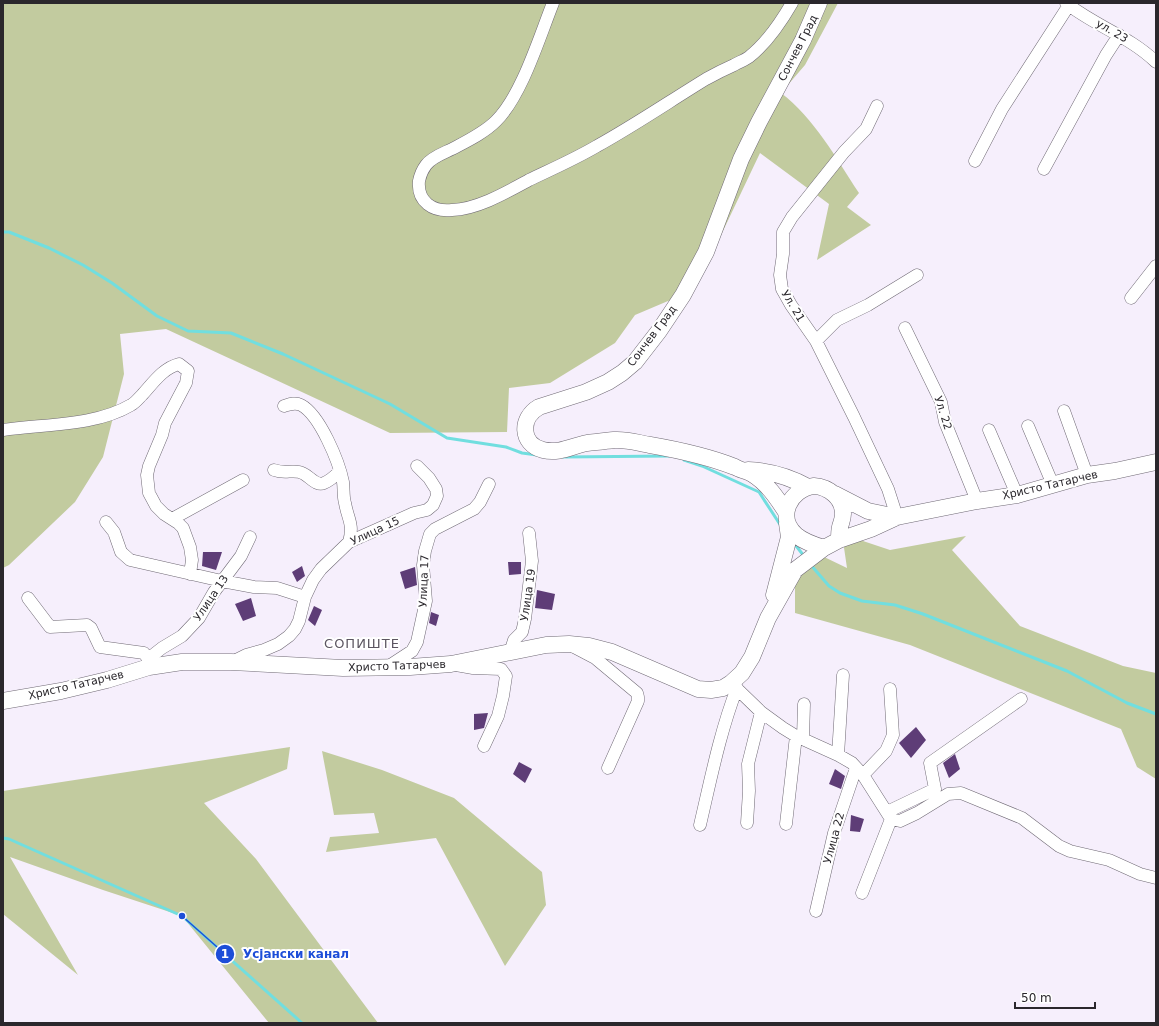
<svg xmlns="http://www.w3.org/2000/svg" width="1159" height="1026" font-family="'DejaVu Sans',sans-serif">
<style>
.green{fill:#c2cb9f}
.lines{fill:none;stroke-linecap:round;stroke-linejoin:round}
.stream{stroke:#71dedf;stroke-width:3}
.building{fill:#5e3d77}
.minor-casing{stroke:#706a75;stroke-width:13}
.major-casing{stroke:#706a75;stroke-width:17}
.minor{stroke:#fff;stroke-width:12}
.major{stroke:#fff;stroke-width:16}
.labels{text-anchor:middle;dominant-baseline:central;stroke-width:4;stroke-linejoin:round;paint-order:stroke}
.street-label{font-size:11px;fill:#2a272c;stroke:#fff}
.quarter-label{font-size:13px;letter-spacing:1px;fill:#5b5560;stroke:#fff}
.leader{fill:none;stroke:#1d4ed8;stroke-width:1.5}
.callout-dot{fill:#1d4ed8;stroke:#fff;stroke-width:1.5}
.mark-label{font-size:12px;text-anchor:middle;font-weight:bold;fill:#fff}
.callout-label{font-size:12px;text-anchor:middle;font-weight:bold;fill:#1d4ed8;stroke:#fff;stroke-width:4;stroke-linejoin:round;paint-order:stroke}
</style>
<rect width="100%" height="100%" fill="#f6effc"/>
<path class="green" d="M 3,3 L 838,3 L 805,65 L 781,93 C 814,118 836,158 859,193 L 847,207 L 871,225 L 817,260 L 829,204 L 760,153 L 713,252 L 681,298 L 668,301 L 635,315 L 615,343 L 550,383 L 509,388 L 507,432 L 390,433 L 166,329 L 120,334 L 124,374 L 103,457 L 75,502 L 9,565 L 3,568 Z
M 842,534 L 890,550 L 966,536 L 952,550 L 1020,626 L 1123,666 L 1156,673 L 1156,779 L 1137,767 L 1121,729 L 910,645 L 795,613 L 795,576 L 820,555 L 847,568 Z
M 290,747 L 287,769 L 204,803 L 256,859 L 378,1023 L 269,1023 L 182,916 L 103,890 L 10,857 L 78,975 L 3,914 L 3,791 Z
M 322,751 L 382,770 L 454,798 L 542,872 L 546,905 L 505,966 L 436,838 L 326,852 L 330,837 L 379,833 L 374,813 L 334,815 Z"/>
<g class="lines">
<path class="stream" d="M 3,232 L 9,232 L 49,248 L 83,265 L 112,283 L 157,316 L 188,331 L 231,333 L 283,354 L 390,404 L 447,438 L 506,447 L 522,453 L 537,455
M 563,457 L 669,456
M 684,460 L 702,466 L 759,492 L 781,526
M 793,542 L 804,556
M 810,564 L 829,586 L 840,593 L 862,601 L 895,605 L 923,614 L 1067,671 L 1127,703 L 1156,714
M 3,838 L 9,839 L 182,916 L 302,1023"/>
</g>
<path class="building" d="M 203,552 L 222,552 L 216,570 L 202,566 Z
M 508,562 L 521,562 L 521,574 L 509,575 Z
M 302,566 L 305,576 L 297,582 L 292,572 Z
M 415,567 L 417,585 L 405,589 L 400,572 Z
M 537,590 L 555,594 L 552,610 L 535,608 Z
M 251,598 L 256,616 L 243,621 L 235,604 Z
M 314,606 L 322,610 L 315,626 L 308,620 Z
M 431,612 L 439,615 L 436,626 L 429,623 Z
M 488,713 L 484,728 L 474,730 L 474,714 Z
M 916,727 L 926,740 L 911,758 L 899,743 Z
M 955,754 L 960,769 L 949,778 L 943,763 Z
M 519,762 L 532,769 L 525,783 L 513,774 Z
M 835,769 L 845,776 L 841,789 L 829,784 Z
M 851,815 L 864,819 L 860,832 L 850,831 Z"/>
<g class="lines">
<defs>
<path id="minor" d="M 553,3 C 539,38 522,95 496,121 C 484,133 467,141 452,149 C 444,153 432,157 426,165 C 423,169 420,176 419,181 C 417,202 433,212 452,210 C 478,209 507,192 529,180 C 552,169 575,159 597,146 C 635,125 670,101 706,79 C 715,74 725,69 734,65 C 739,62 745,60 749,57 C 767,43 781,22 792,3
M 1066,3 C 1095,26 1129,36 1156,62
M 877,106 L 866,129 L 844,152 L 792,217 L 783,232 L 783,254 L 780,275 L 782,289 L 791,305 L 816,341 L 854,417 L 888,489 L 897,517
M 975,161 L 1002,109 L 1069,5
M 1044,169 L 1106,55 L 1119,35
M 1131,298 L 1156,266
M 905,328 L 941,402 L 945,422 L 977,501
M 816,341 L 837,320 L 868,305 L 917,275
M 284,406 C 290,404 295,402 301,405 C 320,415 339,462 343,482 C 344,489 343,497 345,503 C 348,520 354,524 349,542
M 1064,411 L 1087,475
M 1028,426 L 1053,485
M 3,430 C 44,424 96,426 131,405 C 135,403 139,398 142,395 C 153,383 163,368 179,364 L 188,371 L 186,383 L 165,423 L 162,435 L 149,466 L 147,475 L 149,493 L 156,506 L 164,514 L 178,523 L 183,528 L 190,547 L 192,560 L 190,574
M 989,430 L 1017,495
M 274,470 C 285,474 290,470 299,472 C 308,473 315,487 324,483 C 329,481 335,476 339,472
M 172,519 L 243,480
M 106,522 L 114,532 L 121,552 L 130,560 L 222,581 L 254,587 L 277,588 L 305,597
M 28,598 L 50,627 L 87,625 L 91,628 L 100,647 L 144,653 L 148,659
M 574,647 L 595,658 L 637,693 L 638,697 L 638,701 L 608,768
M 510,653 L 514,640 L 522,632 L 525,619 L 532,561 L 529,533
M 232,662 L 246,655 L 264,650 L 278,644 L 289,636 L 295,629 L 299,621 L 305,597 L 313,580 L 321,569 L 349,542 L 414,513 L 427,510 L 433,505 L 437,496 L 436,489 L 429,478 L 417,466
M 456,665 L 473,668 L 501,669 L 506,676 L 503,696 L 498,716 L 484,746
M 149,667 L 148,659 L 162,648 L 182,636 L 199,618 L 214,592 L 241,556 L 250,537
M 386,668 L 412,651 L 417,642 L 426,601 L 423,565 L 425,551 L 430,534 L 435,529 L 474,509 L 480,502 L 489,484
M 731,683 L 761,712 L 783,728 L 796,736 L 838,755 L 852,763 L 863,775 L 891,819 L 900,821 L 917,813 L 948,794 L 961,793 L 1022,818 L 1059,846 L 1070,851 L 1109,860 L 1140,874 L 1156,878
M 803,738 L 804,704
M 838,755 L 843,675
M 863,775 L 886,751 L 893,735 L 890,689
M 887,812 L 935,789 L 930,763 L 1021,699
M 747,823 L 749,791 L 748,764 L 761,712
M 786,824 L 796,736
M 700,825 C 711,778 720,732 737,688
M 862,893 L 891,819
M 816,911 L 834,833 L 856,768"/>
<path id="major" d="M 748,470 C 769,471 790,477 808,487
M 814,486 C 829,487 843,498 843,514 C 843,519 841,523 840,527 C 839,531 839,536 839,540 L 824,548 C 814,545 804,542 796,535 C 776,517 790,489 814,486 Z
M 835,494 L 868,511 L 897,517
M 786,512 C 777,498 767,483 752,474 C 747,471 740,470 735,467 C 707,456 679,450 650,445 C 638,443 627,439 614,440 C 606,441 596,442 587,443 C 572,446 559,454 543,450 C 520,444 520,418 539,407 L 586,392 L 608,382 L 622,373 L 635,362 L 659,331 L 683,295 L 706,252 L 741,159 L 759,122 L 803,40 L 819,3
M 839,540 L 871,529 L 897,517 L 977,501 L 1017,495 L 1087,475 L 1115,471 L 1156,462
M 774,595 L 789,537 L 787,523
M 3,701 L 61,691 L 107,680 L 149,667 L 182,662 L 231,662 L 343,668 L 410,667 L 451,664 L 546,645 L 569,644 L 589,646 L 612,652 L 698,689 L 711,690 L 723,688 L 731,683 L 742,673 L 752,657 L 768,618 L 795,570 L 824,548"/>
</defs>
<use href="#minor" class="minor-casing"/>
<use href="#major" class="major-casing"/>
<use href="#minor" class="minor"/>
<use href="#major" class="major"/>
</g>
<g class="labels">
<g class="street-label">
<text transform="translate(1112 31) rotate(30)">ул. 23</text>
<text transform="translate(798 48) rotate(-63)">Сончев Град</text>
<text transform="translate(793 306) rotate(59)">Ул. 21</text>
<text transform="translate(652 336) rotate(-53)">Сончев Град</text>
<text transform="translate(943 413) rotate(72)">Ул. 22</text>
<text transform="translate(1050 485) rotate(-13)">Христо Татарчев</text>
<text transform="translate(375 531) rotate(-25)">Улица 15</text>
<text transform="translate(424 581) rotate(-88)">Улица 17</text>
<text transform="translate(528 595) rotate(-82)">Улица 19</text>
<text transform="translate(211 598) rotate(-56)">Улица 13</text>
<text transform="translate(397 666) rotate(-2)">Христо Татарчев</text>
<text transform="translate(76 685) rotate(-13)">Христо Татарчев</text>
<text transform="translate(834 838) rotate(-75)">Улица 22</text>
</g>
<g class="quarter-label">
<text x="362" y="643">СОПИШТЕ</text>
</g>
</g>
<path class="leader" d="M182 916L225 954"/>
<g class="callout-dot">
<circle cx="182" cy="916" r="4"/>
<circle cx="225" cy="954" r="10"/>
</g>
<g class="mark-label">
<text x="225" y="958">1</text>
</g>
<g class="callout-label">
<text x="296" y="958">Усјански канал</text>
</g>
<rect width="1159" height="1026" fill="none" stroke="#2a272c" stroke-width="8"/>
<path d="M1015 1002v6h80v-6" fill="none" stroke="#2a272c" stroke-width="2"/>
<text x="1021" y="1002" font-size="12" fill="#2a272c" stroke="#ffffff" stroke-width="3" paint-order="stroke">50 m</text>
</svg>
